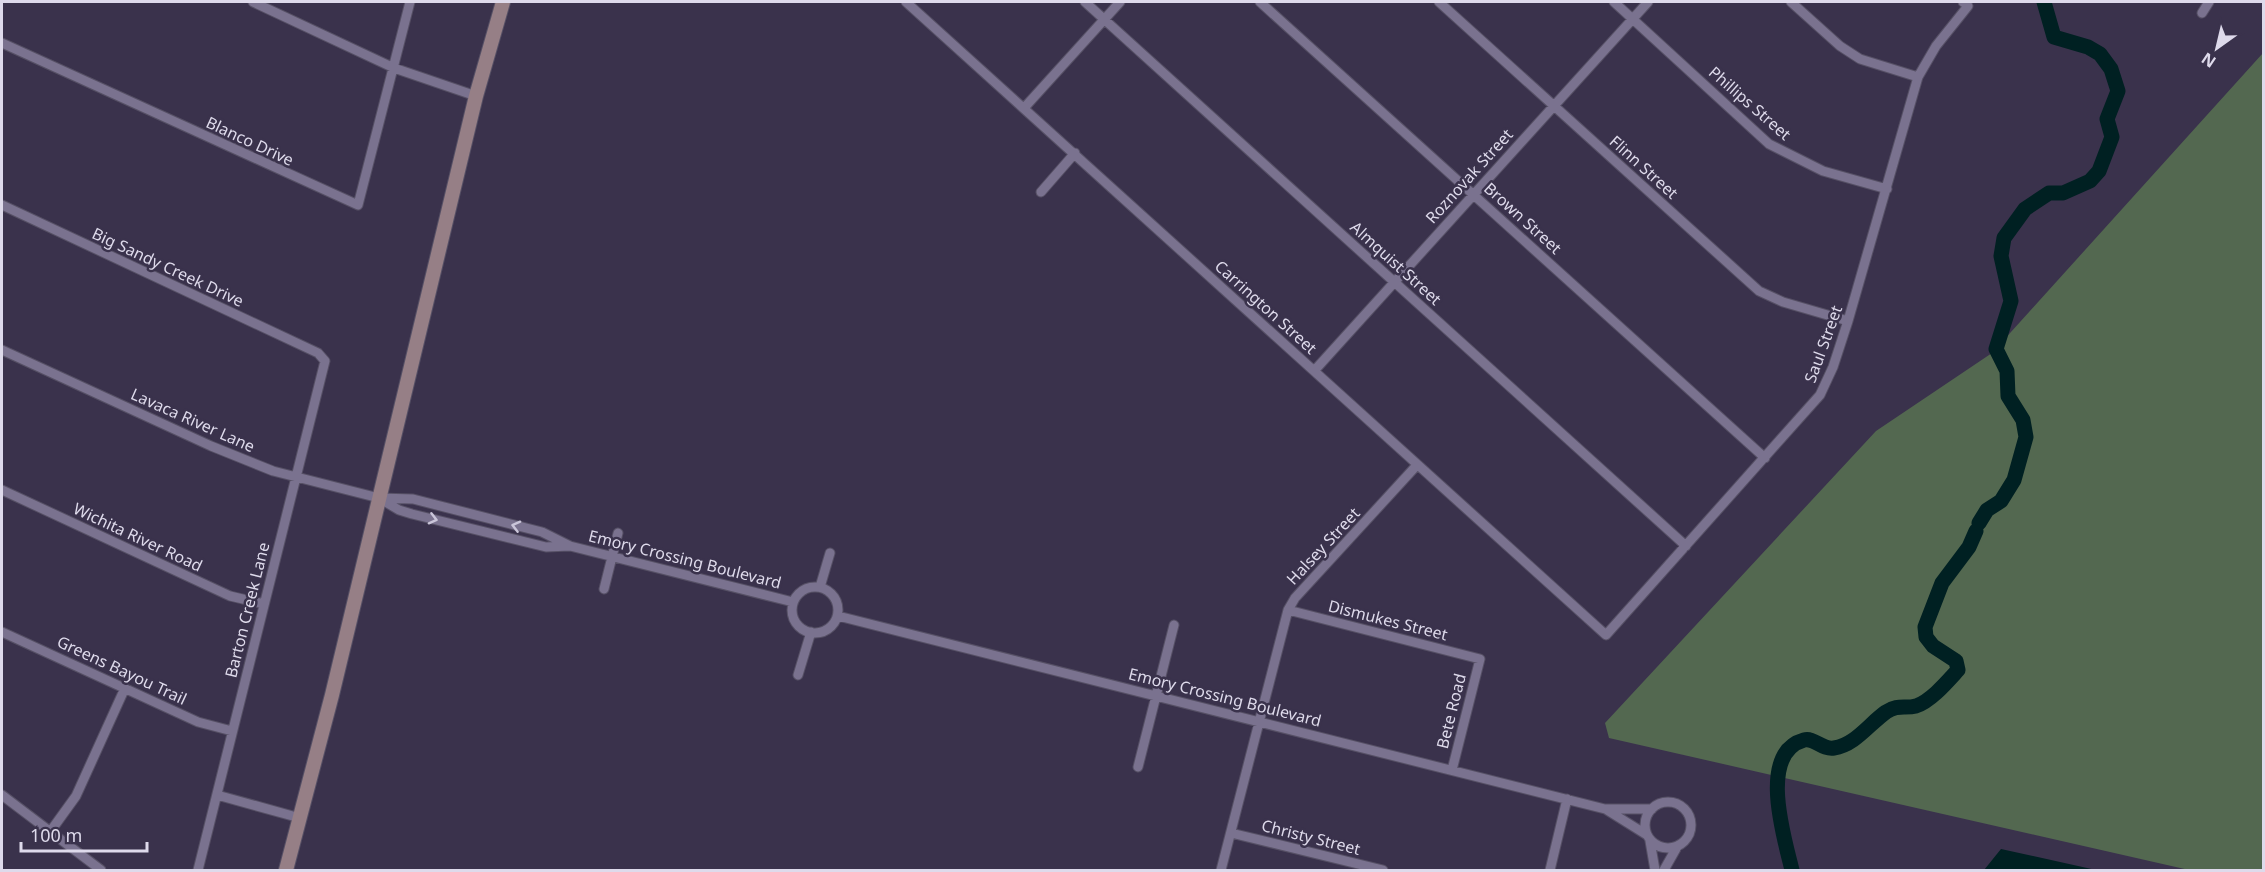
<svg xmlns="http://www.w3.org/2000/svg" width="2265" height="872" font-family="'Noto Sans',sans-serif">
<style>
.green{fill:#536850}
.water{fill:#002022}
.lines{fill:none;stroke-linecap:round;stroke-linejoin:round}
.river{stroke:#002022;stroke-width:15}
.minor-casing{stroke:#565065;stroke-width:11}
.secondary-casing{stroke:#565065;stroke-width:16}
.minor{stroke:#7a728f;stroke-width:9}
.secondary{stroke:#967f86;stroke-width:14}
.oneway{stroke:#cac5d9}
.labels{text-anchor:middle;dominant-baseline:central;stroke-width:5;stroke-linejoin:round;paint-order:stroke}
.street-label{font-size:16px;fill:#dedaeb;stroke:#3a324c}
</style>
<rect width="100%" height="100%" fill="#3a324c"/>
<path class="green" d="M 2263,53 L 2263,870 L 2189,870 L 1609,738 L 1605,723 L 1876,431 L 1992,353 Z"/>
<path class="water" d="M 2001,849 L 2096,870 L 1984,870 Z"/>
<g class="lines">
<path class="river" d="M 1979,523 L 1987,510 L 2001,501 L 2014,480 L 2026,437 L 2023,420 L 2008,396 L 2007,371 L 1996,349 L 2011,301 L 2001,256 L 2004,238 L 2025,209 L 2049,193 L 2063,193 L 2090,181 L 2099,171 L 2112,137 L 2107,119 L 2118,91 L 2111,69 L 2100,54 L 2088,47 L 2054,37 L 2044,2
M 1792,870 C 1785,840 1757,753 1804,740 C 1814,737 1822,750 1834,748 C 1855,745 1869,724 1886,712 C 1898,704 1905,709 1916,706 C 1931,701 1947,682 1958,670 L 1956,661 L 1933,646 L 1926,637 L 1925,627 L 1942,583 L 1969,547 L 1976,531"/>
<defs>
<path id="minor" d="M 253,2 L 394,68 L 476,96
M 906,2 L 1606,635 L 1820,395 L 1833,367 L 1848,321 L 1918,77 L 1936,46 L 1968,6 L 1963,2
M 1085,2 L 1686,546
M 1260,2 L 1765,458
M 1439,2 L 1759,291 L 1783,302 L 1848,321
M 1614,2 L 1769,144 L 1823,171 L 1887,189
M 1791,2 L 1840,46 L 1860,59 L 1918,77
M 2202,13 L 2209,2
M 2,43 L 358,205 L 410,2
M 1024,108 L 1120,2
M 1041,192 L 1075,153
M 2,205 L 318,353 L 325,361 L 198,870
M 2,350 L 211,446 L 273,471 L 379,498 L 413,499 L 542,532 L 570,546 L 793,602
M 1314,371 L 1648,2
M 2,490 L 230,596 L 264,604
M 379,498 L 399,510 L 412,514 L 546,547 L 570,546
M792 610a23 23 0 1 1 46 0a23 23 0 1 1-46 0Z
M 820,587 L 830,553
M 604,589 L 618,533
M 1288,610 L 1480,659 L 1452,770
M 838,616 L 1605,809 L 1652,809
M 2,632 L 198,722 L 232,731
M 798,675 L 811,632
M 1138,767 L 1174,625
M 2,795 L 101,870
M 217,795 L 300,818
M1645 825a23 23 0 1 1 46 0a23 23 0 1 1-46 0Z
M 1607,810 L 1647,835
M 50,832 L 76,796 L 125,688
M 1231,833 L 1383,870
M 1650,841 L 1655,870
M 1221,870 L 1288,610 L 1295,598 L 1417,465
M 1550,870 L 1567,799
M 1664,870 L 1677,847"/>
<path id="secondary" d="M 286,870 L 332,695 L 476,96 L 503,2"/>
</defs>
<use href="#minor" class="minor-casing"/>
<use href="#secondary" class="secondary-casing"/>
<use href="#minor" class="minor"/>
<use href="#secondary" class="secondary"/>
</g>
<defs><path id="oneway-chevron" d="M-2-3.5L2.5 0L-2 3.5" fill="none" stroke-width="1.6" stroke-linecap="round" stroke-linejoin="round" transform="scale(1.5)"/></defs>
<g class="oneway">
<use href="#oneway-chevron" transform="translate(433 519) rotate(14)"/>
<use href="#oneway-chevron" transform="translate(516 526) rotate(-166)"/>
</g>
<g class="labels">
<g class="street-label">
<text transform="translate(1750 103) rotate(41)">Phillips Street</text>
<text transform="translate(250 141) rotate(25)">Blanco Drive</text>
<text transform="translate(1644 167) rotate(42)">Flinn Street</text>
<text transform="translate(1469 176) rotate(-48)">Roznovak Street</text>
<text transform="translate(1523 218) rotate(42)">Brown Street</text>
<text transform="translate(1396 263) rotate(42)">Almquist Street</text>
<text transform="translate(168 267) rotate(25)">Big Sandy Creek Drive</text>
<text transform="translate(1266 307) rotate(42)">Carrington Street</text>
<text transform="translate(1823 344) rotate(-70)">Saul Street</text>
<text transform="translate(193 420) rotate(24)">Lavaca River Lane</text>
<text transform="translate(138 537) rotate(25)">Wichita River Road</text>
<text transform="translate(1323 546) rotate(-47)">Halsey Street</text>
<text transform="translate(685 559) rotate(14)">Emory Crossing Boulevard</text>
<text transform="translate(247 610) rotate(-76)">Barton Creek Lane</text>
<text transform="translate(1388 620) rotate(14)">Dismukes Street</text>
<text transform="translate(122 670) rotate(25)">Greens Bayou Trail</text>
<text transform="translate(1225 697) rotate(14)">Emory Crossing Boulevard</text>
<text transform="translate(1451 711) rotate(-76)">Bete Road</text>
<text transform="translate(1311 837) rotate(14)">Christy Street</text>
</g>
</g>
<rect width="2265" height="872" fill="none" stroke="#dedaeb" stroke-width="6"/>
<g transform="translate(2217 48) rotate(214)" stroke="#3a324c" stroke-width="4.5" paint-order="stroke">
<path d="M0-4.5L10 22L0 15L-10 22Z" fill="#dedaeb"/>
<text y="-9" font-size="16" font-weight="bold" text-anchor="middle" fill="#dedaeb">N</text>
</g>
<path d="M21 842v9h126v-9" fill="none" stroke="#dedaeb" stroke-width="3"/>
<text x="30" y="842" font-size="18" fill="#dedaeb" stroke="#3a324c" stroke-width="4.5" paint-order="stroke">100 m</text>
</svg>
